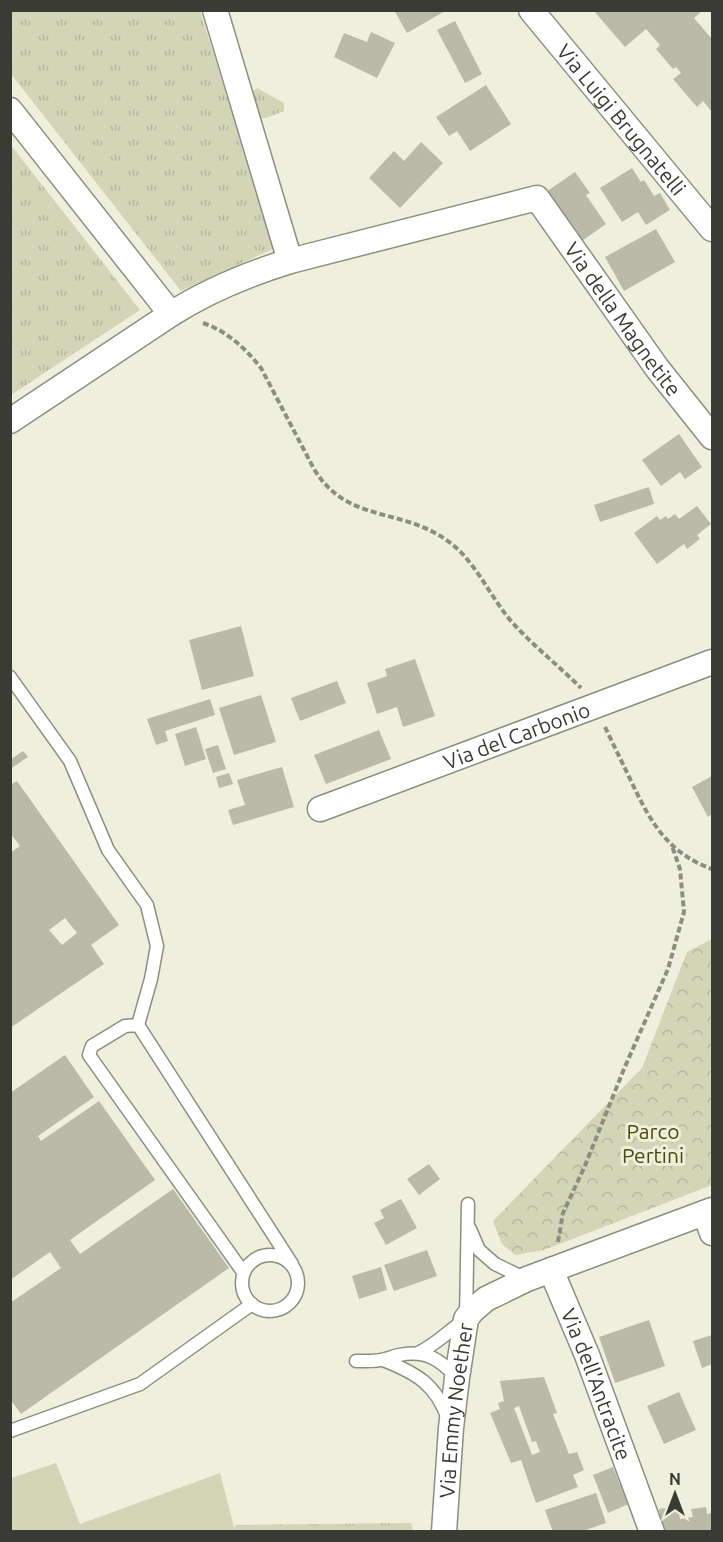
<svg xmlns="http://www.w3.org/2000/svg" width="723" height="1542" font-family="Ubuntu,sans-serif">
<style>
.grass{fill:url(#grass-tufts)}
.park{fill:url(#park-crowns)}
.garden{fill:#d3d5b7}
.building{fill:#babaa9;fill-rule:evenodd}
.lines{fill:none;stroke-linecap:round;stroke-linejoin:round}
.lane-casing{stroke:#8d8e7e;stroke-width:15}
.street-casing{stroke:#8d8e7e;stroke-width:27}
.path{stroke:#8d8e82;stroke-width:4;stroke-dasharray:6 3;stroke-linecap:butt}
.lane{stroke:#fff;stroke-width:12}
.street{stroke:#fff;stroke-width:24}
.labels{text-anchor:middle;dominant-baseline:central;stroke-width:6;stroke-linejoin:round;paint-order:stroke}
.street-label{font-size:21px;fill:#3a3b34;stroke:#eeefdd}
.park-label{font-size:21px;fill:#4b4b0a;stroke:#eeefdd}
</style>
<defs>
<pattern id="grass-tufts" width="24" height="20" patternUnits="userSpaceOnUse" patternTransform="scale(1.5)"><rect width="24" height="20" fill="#d3d5b7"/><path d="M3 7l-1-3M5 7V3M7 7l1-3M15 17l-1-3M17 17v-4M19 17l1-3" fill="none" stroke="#b6b89e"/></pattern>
<pattern id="park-crowns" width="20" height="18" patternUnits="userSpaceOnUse" patternTransform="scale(1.5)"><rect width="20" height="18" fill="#d3d5b7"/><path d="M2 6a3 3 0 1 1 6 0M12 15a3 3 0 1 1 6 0" fill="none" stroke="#b6b89e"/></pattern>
</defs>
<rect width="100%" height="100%" fill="#eeefdd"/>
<path class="grass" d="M 11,11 L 200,11 L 275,248 L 181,291 L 11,74 Z
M 257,88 L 284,103 L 284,111 L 266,118 L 260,118 L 258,115 L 252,92 Z
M 10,144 L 140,310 L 11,395 L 10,395 Z
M 411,1523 L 413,1531 L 235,1532 L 235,1525 Z"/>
<path class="park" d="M 712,939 L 712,1185 L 544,1250 L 515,1255 L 502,1244 L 493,1221 L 642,1068 L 687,952 Z"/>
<path class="garden" d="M 56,1463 L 80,1524 L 220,1473 L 235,1531 L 11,1531 L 11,1478 Z"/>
<path class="building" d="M 394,10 L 447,10 L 407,33 Z
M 593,10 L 700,10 L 701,12 L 694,18 L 712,39 L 712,112 L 703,101 L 697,107 L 673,79 L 681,73 L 676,67 L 673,69 L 656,49 L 660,45 L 646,29 L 625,47 Z
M 455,21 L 482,74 L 465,83 L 437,30 Z
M 371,32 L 395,43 L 377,78 L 334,57 L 344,33 L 367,42 Z
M 486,85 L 511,124 L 470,151 L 457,131 L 449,136 L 436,117 Z
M 421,142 L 443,163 L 400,208 L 369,178 L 394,151 L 404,161 Z
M 632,168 L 641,182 L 644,180 L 654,196 L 660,193 L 670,210 L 646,225 L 638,212 L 622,222 L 600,188 Z
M 575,172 L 590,193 L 586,195 L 606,224 L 576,245 L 546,192 Z
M 656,229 L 675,262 L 624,291 L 605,257 Z
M 679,434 L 702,467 L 685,479 L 680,472 L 661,486 L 642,460 Z
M 649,487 L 654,504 L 600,522 L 594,505 Z
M 697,506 L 711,524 L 697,535 L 700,539 L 687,549 L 684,544 L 657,564 L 634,533 L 657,516 L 660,520 L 666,516 L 668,519 L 675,514 L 679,519 Z
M 241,626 L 254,676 L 202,690 L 189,640 Z
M 415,659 L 435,716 L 403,727 L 397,707 L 377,714 L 367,683 L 387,676 L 385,669 Z
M 337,681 L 346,703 L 300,721 L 291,698 Z
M 261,695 L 276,742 L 234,755 L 219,708 Z
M 210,699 L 215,715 L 165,731 L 168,741 L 156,745 L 147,719 Z
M 196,727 L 206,759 L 185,766 L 175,734 Z
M 379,730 L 391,759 L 326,784 L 314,755 Z
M 218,745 L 226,769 L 213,773 L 205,749 Z
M 23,751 L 28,757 L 10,769 L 10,760 Z
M 282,767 L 294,807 L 233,825 L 228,810 L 245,805 L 237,780 Z
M 229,773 L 233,784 L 219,788 L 216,777 Z
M 712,776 L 712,814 L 708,817 L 692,787 Z
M 17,781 L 119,925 L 91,945 L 104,964 L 10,1028 L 10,853 L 20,846 L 10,833 L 10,785 ZM 65,918 L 77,933 L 62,945 L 49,930 Z
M 65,1055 L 94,1097 L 38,1136 L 41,1141 L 99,1101 L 155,1180 L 70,1240 L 80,1254 L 173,1189 L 229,1268 L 21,1414 L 10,1399 L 10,1303 L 61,1268 L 50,1252 L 10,1280 L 10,1093 Z
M 429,1164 L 440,1179 L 419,1195 L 407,1179 Z
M 401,1199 L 417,1228 L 386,1245 L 374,1223 L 384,1218 L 380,1210 Z
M 427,1250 L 437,1276 L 394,1291 L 384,1265 Z
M 381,1267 L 387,1290 L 359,1299 L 352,1276 Z
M 649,1320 L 665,1366 L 615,1383 L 599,1337 Z
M 712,1335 L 712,1364 L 702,1368 L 693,1341 Z
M 544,1377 L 557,1413 L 553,1414 L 569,1454 L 577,1452 L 584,1470 L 573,1475 L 578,1487 L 536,1503 L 521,1460 L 511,1463 L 490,1413 L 500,1409 L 498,1403 L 504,1401 L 500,1381 ZM 519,1406 L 532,1442 L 536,1441 L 540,1452 L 532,1455 L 514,1408 Z
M 679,1392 L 696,1430 L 664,1444 L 647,1406 Z
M 613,1467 L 620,1485 L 624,1484 L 631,1503 L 608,1513 L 593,1475 Z
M 596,1493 L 606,1523 L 580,1532 L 553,1532 L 545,1510 Z
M 678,1506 L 680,1519 L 693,1517 L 691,1509 L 706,1507 L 707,1514 L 712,1513 L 712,1532 L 663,1532 L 659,1509 Z"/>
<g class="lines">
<defs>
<path id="lane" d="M 10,677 L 70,761 L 108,850 L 147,905 L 157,946 L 151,979 L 138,1025 L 292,1264
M 138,1025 L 125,1026 L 92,1046 L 89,1055 L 243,1272
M 470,1229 L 479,1250 L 495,1264 L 526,1279
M242 1283a28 28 0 1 1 56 0a28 28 0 1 1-56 0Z
M 418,1353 C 436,1345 449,1330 466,1319 L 468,1204
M 383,1360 C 416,1373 436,1384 448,1419
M 356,1361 C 366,1361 376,1362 385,1359 C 390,1358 394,1356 399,1355 C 425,1350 439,1358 457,1378
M 10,1431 L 140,1384 L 252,1304"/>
<g id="street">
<path d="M 215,10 L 290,261"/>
<path id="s1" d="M 531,10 L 712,229"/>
<path d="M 10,110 L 171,314 L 10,421"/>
<path id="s2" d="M 171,314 C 207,291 248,274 290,261 L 537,198 L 657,368 L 712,437"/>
<path id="s3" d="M 320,809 L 712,662"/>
<path d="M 705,1213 L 712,1233"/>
<path id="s4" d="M 551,1270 L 587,1355 L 652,1532"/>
<path id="s5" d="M 444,1532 L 451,1428 L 457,1378 L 466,1319 L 472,1311 L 486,1299 L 527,1279 L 712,1210"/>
</g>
</defs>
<use href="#lane" class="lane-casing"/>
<use href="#street" class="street-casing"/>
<path class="path" d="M 203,323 C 227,331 246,349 261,368 L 314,469 C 347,523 398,507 445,539 C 475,559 488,594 511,621 C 532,645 558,665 581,688
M 605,727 C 614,746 623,764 632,783 C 651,823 668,853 712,869
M 558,1242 L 563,1213 L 584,1168 L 624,1069 L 668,969 L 684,912 L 680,869 L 672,846"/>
<use href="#lane" class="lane"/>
<use href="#street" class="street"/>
</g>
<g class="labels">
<g class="street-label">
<text stroke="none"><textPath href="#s1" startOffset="142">Via Luigi Brugnatelli</textPath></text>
<text stroke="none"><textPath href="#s2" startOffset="534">Via della Magnetite</textPath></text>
<text stroke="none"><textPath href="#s3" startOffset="210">Via del Carbonio</textPath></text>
<text stroke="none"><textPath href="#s4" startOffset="123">Via dell'Antracite</textPath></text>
<text stroke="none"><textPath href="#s5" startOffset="122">Via Emmy Noether</textPath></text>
</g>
<g class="park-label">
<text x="653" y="1131">Parco<tspan x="653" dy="24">Pertini</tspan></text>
</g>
</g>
<rect width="723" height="1542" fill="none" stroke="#3a3b34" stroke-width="24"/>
<g transform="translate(675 1494)" stroke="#eeefdd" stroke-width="4.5" paint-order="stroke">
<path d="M0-4.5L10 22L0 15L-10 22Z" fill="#3a3b34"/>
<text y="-9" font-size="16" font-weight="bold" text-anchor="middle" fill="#3a3b34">N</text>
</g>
</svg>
